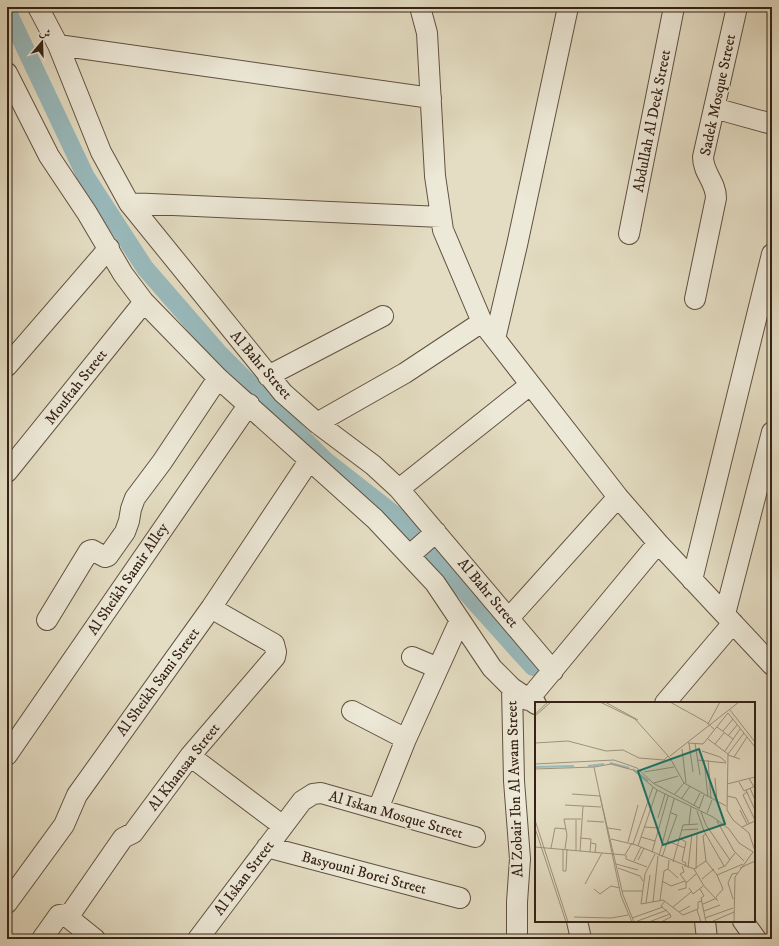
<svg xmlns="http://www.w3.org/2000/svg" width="779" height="946" font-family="'IM FELL DW Pica',Amiri,serif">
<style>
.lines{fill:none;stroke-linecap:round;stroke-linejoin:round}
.canal{stroke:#99babd;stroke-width:18}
.minor-casing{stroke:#615141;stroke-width:22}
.minor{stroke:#ede9d8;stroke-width:20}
.labels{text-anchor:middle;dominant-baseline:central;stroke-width:3;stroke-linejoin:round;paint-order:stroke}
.street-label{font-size:15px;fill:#352216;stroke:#ede9d8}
.inset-river{fill:none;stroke:#99babd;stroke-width:2}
.inset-road{fill:none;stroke:#9e927e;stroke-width:1}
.view{fill:#0f766e;fill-opacity:0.15;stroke:#0f766e;stroke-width:2}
.inset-edge{fill:none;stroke:#352216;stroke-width:2}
</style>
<rect width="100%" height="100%" fill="#e4ddc3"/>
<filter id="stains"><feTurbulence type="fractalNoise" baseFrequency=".005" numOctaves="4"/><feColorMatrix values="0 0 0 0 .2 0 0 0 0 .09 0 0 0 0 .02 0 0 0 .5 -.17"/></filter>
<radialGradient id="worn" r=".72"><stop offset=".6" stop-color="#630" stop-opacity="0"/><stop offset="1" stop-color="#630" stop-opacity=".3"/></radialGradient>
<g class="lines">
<path class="canal" d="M 7,10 L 86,177 L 145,268 L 218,352 L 325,460 L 399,518 L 533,667"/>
<defs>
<path id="minor" d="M 38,7 L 58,45 L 101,152 L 129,203 L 283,393 L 317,423 L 373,465 L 399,489 L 553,671
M 420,7 L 427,33 L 435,176 L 443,230 L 482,322 L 618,497 L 658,543 L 772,665
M 58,45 L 431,98
M 7,73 L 49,156 L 87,213 L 123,274 L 144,302 L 218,378 L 375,519 L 435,583 L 492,668 L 512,688 L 536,704
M 714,108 L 772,124
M 129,203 L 441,217
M 629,234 L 674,7
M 695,299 L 716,198 C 716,182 703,173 703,157 L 737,7
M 495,339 L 517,245 L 568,7
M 7,366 L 109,248
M 268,376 L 383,316
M 317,423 L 405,373 L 482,322
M 7,472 L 144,302
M 399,489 L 530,385
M 410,555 L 436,532
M 692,580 L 772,254
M 725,614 L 772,432
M 509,618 L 618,497
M 47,620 L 89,551 L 92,550 L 105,557 L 108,556 L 125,532 L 129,521 L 131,509 L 135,498 L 162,462 L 218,378
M 412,657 L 438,668
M 512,688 L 514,781 L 520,859 L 517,902 L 517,939
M 528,700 L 658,543
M 665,703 L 733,623
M 352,711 L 406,739
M 7,755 L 249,404
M 190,756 L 283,826
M 378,809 L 406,739 L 460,620
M 267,847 L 460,898
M 7,903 L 64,825 L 77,795 L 211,608 L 309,461
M 65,915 L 95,939
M 577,921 L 581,939
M 705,921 L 707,939
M 743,921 L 756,939
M 42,939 L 59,915 L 71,913 L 123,838 L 133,833 L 190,756 L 275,657 L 276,652 L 274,644 L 211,608
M 198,939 L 302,801 L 313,794 L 321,793 L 475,837"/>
</defs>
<use href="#minor" class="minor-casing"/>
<use href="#minor" class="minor"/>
</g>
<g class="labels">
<g class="street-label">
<text transform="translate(718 95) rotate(-78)">Sadek Mosque Street</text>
<text transform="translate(652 121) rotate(-79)">Abdullah Al Deek Street</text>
<text transform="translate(261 365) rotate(49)">Al Bahr Street</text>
<text transform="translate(76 387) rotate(-52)">Mouftah Street</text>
<text transform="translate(128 579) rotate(-56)">Al Sheikh Samir Alley</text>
<text transform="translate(488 593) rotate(50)">Al Bahr Street</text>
<text transform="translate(158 682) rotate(-54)">Al Sheikh Sami Street</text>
<text transform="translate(184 767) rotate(-52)">Al Khansaa Street</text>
<text transform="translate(515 789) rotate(-92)">Al Zobair Ibn Al Awam Street</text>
<text transform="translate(396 815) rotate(16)">Al Iskan Mosque Street</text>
<text transform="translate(364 873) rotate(15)">Basyouni Borei Street</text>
<text transform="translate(244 878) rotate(-53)">Al Iskan Street</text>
</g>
</g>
<g transform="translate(535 702)">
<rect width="220" height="220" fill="#e4ddc3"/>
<path class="inset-river" d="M 75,61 L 94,66M 53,64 L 69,62M 0,65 L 39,64M 98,67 L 113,79"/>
<path class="inset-road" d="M 65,0 L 100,17 L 135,56 L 149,81 L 191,104M 70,0 L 103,18M 135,0 L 171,20 L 180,28M 195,8 L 220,40M 193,11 L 220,45M 0,12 L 13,0M 0,14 L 16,0M 173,22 L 185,0M 182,25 L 198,37M 188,29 L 198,17M 193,34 L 202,23M 173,37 L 193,52 L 192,108 L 198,118 L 214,131 L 220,149M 0,41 L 33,39 L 71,49 L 88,48 L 104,56 L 129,58 L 133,54M 153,41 L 168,42 L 193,11M 154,41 L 158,70M 160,41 L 165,73M 180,42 L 189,31M 147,47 L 151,81M 167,49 L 185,55 L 191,60M 190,49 L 205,27M 193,52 L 209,31M 193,53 L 205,57M 135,54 L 204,0M 199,55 L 212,35M 162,58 L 191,61M 169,58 L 173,95M 173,58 L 176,97M 0,62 L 79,58 L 102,66 L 118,81 L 164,106M 59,65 L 86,194 L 97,220M 0,67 L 59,65 L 76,62 L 98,68 L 122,88 L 178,115 L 194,127 L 204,141 L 218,150M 109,70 L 139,65M 180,76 L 182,100M 214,76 L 220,87M 204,80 L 209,89 L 218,85M 119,81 L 143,74M 192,82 L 220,75M 215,86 L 220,98M 211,88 L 220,108M 212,90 L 208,93 L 220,118M 37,92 L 65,94 L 88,193 L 99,220M 139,93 L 149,81M 192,94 L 201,96 L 214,121M 147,96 L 155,84M 30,103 L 66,105M 159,103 L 165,91M 164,107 L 169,93M 205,108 L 212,122M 162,109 L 169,129 L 189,164M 166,110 L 171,123 L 195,158M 172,111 L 177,98M 123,116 L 130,92M 0,118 L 33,220M 52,119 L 69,120M 182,119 L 199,149 L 209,159M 154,122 L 156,105M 109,125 L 124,126M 207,125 L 220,119M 0,126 L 31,220M 73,126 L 86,128M 147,128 L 163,127M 106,135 L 120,139M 45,136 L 56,137 L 55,150M 144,136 L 151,140 L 147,159 L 151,161 L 150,165M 76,137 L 101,143 L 159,167 L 171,159M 132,139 L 150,146M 93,140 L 103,103M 56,141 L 61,142 L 60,151M 98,142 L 118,85M 103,144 L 122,88M 0,145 L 90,153 L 97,141M 16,146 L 20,126 L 31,127M 30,147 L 32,133 L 29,117 L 46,117M 41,148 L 41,118M 45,149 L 48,104M 117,150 L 133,94M 120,152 L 110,172 L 106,202 L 128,198 L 148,213 L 163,207 L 163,200 L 167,199M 91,153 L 91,157 L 112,165M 124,154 L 139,97M 127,155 L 142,113 L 136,111M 103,158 L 109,146M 99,159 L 106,145M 171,159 L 182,173 L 188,187 L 181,195M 171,159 L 168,134 L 171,132M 138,160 L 148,123 L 163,122M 81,162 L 103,168M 83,166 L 105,174 L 108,179M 153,166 L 157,132M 205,166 L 220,159M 133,167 L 143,176M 159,167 L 169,184 L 183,199M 161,167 L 162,132M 183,167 L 190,164 L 200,151M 28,169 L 31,169 L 32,147M 28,169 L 28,147M 182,173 L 208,162M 167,177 L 179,167M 127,179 L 136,184 L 150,179M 151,181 L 161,172M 50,182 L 67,151M 154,186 L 158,192 L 168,184M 59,187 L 65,192 L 76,184 L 85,186M 165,187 L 169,194 L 166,196 L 171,220M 143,188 L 151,186 L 151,180 L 145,172 L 149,170 L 147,164M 87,189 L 107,189M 198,197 L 193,181 L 197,172 L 202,171M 125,198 L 129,169 L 133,167 L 134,158M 130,199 L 126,204 L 135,212M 118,200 L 123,154M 111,201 L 115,173M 168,202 L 182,196M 138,205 L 156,190M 162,208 L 166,220M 169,209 L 185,203M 144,210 L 155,204M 39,215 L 76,216 L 93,213M 97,216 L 128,205M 170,216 L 198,206M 100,220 L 132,208M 114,220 L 135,212M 126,220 L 136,215 L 135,212M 176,220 L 199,210M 199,220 L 200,175 L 218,150"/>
<path class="view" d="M 164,47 L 190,122 L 128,143 L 103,69 Z"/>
<rect width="220" height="220" class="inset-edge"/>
</g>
<rect width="779" height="946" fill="none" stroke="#e4ddc3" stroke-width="24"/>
<rect x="8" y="8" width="763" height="930" fill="none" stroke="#352216" stroke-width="2"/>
<rect x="12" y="12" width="755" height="922" fill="none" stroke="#352216"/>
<g transform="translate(42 42) rotate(19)" stroke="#ede9d8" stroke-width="3" paint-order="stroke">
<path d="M0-3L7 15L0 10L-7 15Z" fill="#352216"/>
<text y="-6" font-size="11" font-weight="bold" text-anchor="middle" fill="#352216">ش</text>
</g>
<rect width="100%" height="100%" filter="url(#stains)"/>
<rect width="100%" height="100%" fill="url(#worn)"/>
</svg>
